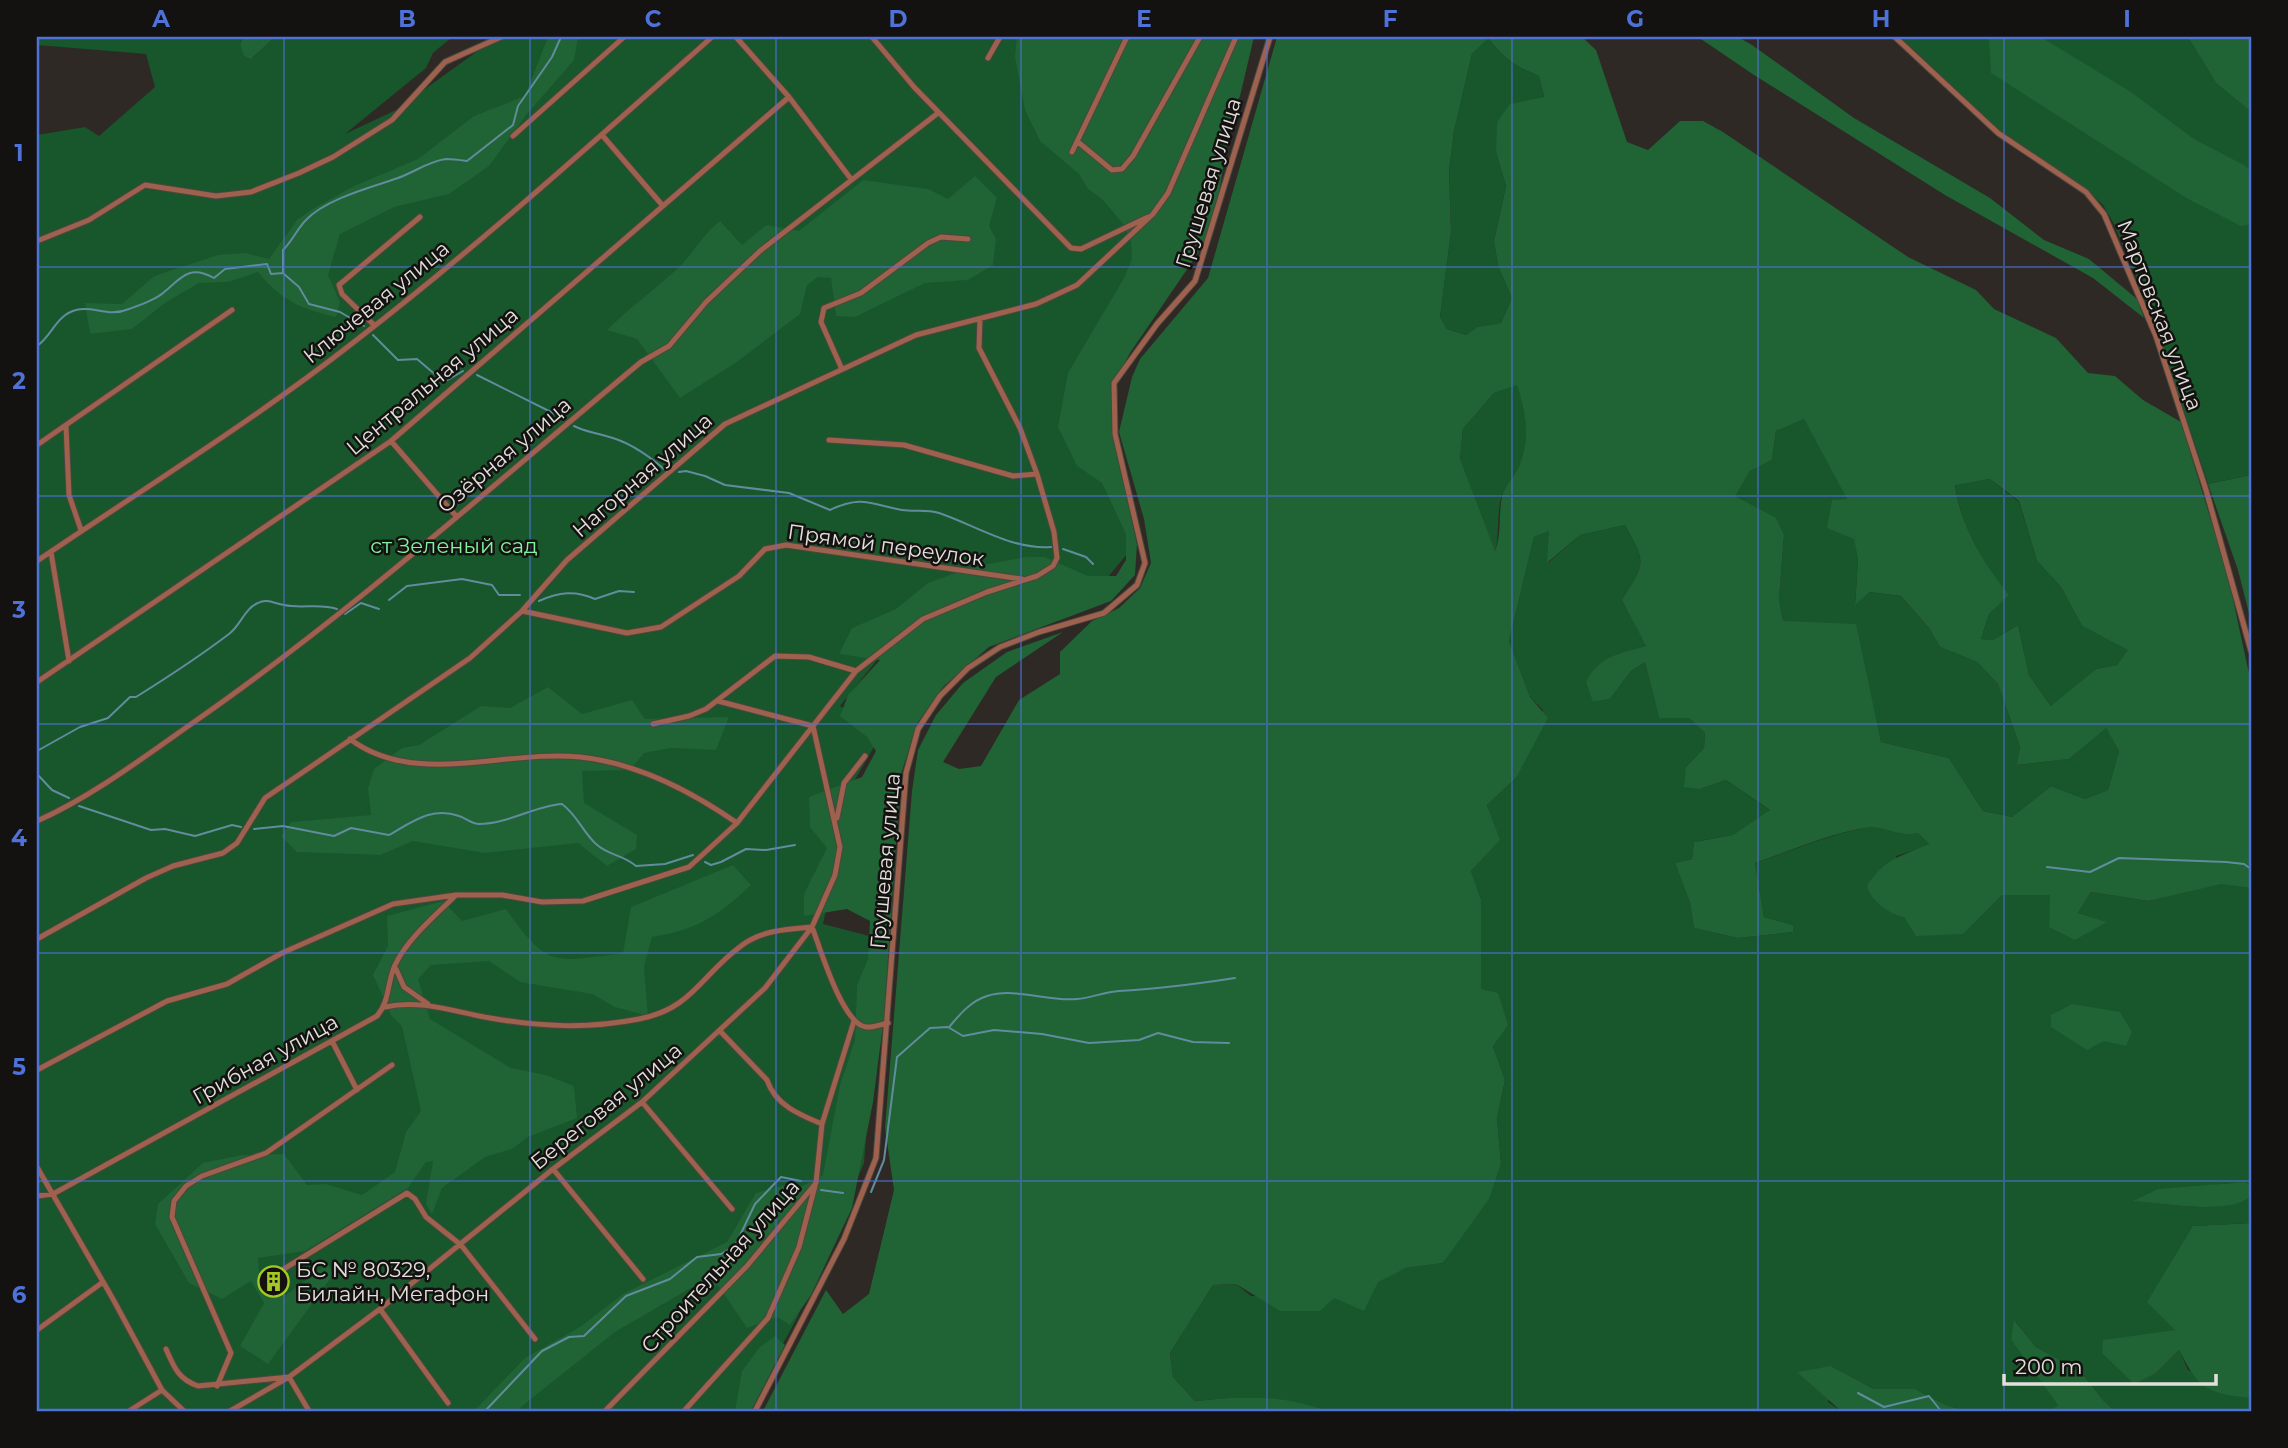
<svg xmlns="http://www.w3.org/2000/svg" width="2288" height="1448" font-family="Montserrat,sans-serif">
<style>
.green{fill:#18562b}
.forest{fill:#206334;fill-rule:evenodd}
.lines{fill:none;stroke-linecap:round;stroke-linejoin:round}
.stream{stroke:#618c9d;stroke-width:2}
.minor-casing{stroke:#4b4641;stroke-width:7}
.minor{stroke:#9d614d;stroke-width:5}
.grid{fill:none;stroke:#4e72d9;stroke-width:2;stroke-opacity:0.55}
.labels{text-anchor:middle;dominant-baseline:central;stroke-width:5;stroke-linejoin:round;paint-order:stroke}
.street-label{font-size:21px;fill:#e3dfdc;stroke:#141210}
.park-label{font-size:21px;fill:#81f29d;stroke:#141210}
.poi-label{font-size:21px;fill:#e3dfdc;stroke:#141210;text-anchor:start}
.neatline{fill:none;stroke:#4e72d9;stroke-width:2.5}
.grid-label{font-size:23px;text-anchor:middle;font-weight:bold;fill:#4e72d9}
</style>
<rect width="100%" height="100%" fill="#2e2924"/>
<path class="green" d="M 37,37 L 244,37 L 240,44 L 251,59 L 275,37 L 452,37 L 433,53 L 426,68 L 345,134 L 396,110 L 497,37 L 1229,37 L 1098,375 L 1133,517 L 1127,554 L 1079,612 L 1030,587 L 944,577 L 840,706 L 882,733 L 853,783 L 823,924 L 881,939 L 864,1163 L 797,1318 L 747,1411 L 37,1411 L 37,135 L 85,127 L 99,136 L 155,87 L 146,54 L 37,45 Z
M 1487,37 C 1503,58 1515,66 1539,76 L 1544,98 L 1511,104 L 1496,152 L 1506,186 L 1494,241 L 1498,266 L 1512,298 L 1501,323 L 1477,327 L 1466,335 L 1447,329 L 1440,317 L 1451,232 L 1449,171 L 1454,131 L 1472,54 Z
M 1900,37 L 2188,37 L 2216,83 L 2251,112 L 2251,475 L 2208,484 L 2152,315 L 2114,224 L 2103,205 L 2085,188 L 2000,131 Z
M 1517,384 C 1525,412 1532,437 1520,465 C 1516,475 1507,483 1503,493 C 1496,509 1500,534 1495,552 L 1460,458 L 1463,429 L 1494,393 Z
M 1804,418 L 1848,500 L 1858,560 L 1855,604 L 1870,592 L 1901,596 L 1929,628 L 1940,647 L 1977,662 L 1998,684 L 2020,747 L 2018,765 L 2069,759 L 2106,727 L 2119,751 L 2108,790 L 2085,799 L 2051,786 L 2012,817 L 1983,811 L 1949,758 L 1881,742 L 1867,685 L 1802,623 L 1783,621 L 1779,599 L 1784,535 L 1734,496 L 1750,471 L 1772,460 L 1776,431 Z
M 1990,479 L 2019,502 L 2037,561 L 2061,587 L 2082,626 L 2129,650 L 2117,665 L 2096,669 L 2052,707 L 2029,675 L 2018,625 L 1993,640 L 1981,639 L 1989,614 L 2008,595 C 1983,562 1961,527 1955,484 Z
M 1625,525 C 1647,565 1645,562 1622,600 L 1647,646 L 1617,654 L 1593,702 L 1610,699 L 1631,671 L 1645,662 L 1659,718 L 1689,718 L 1705,733 L 1704,748 L 1686,767 L 1700,789 L 1726,780 L 1771,811 L 1733,835 L 1694,842 L 1692,859 L 1675,863 L 1690,903 L 1694,928 L 1738,938 L 1793,932 L 1793,925 L 1764,917 L 1755,863 C 1791,851 1827,835 1865,828 C 1885,825 1896,838 1918,833 L 1930,845 L 1896,856 L 1904,917 L 1963,933 L 2002,895 L 2051,895 L 2049,927 L 2106,922 L 2078,913 L 2091,892 L 2149,901 L 2221,883 L 2251,888 L 2251,1185 C 2234,1177 2157,1196 2135,1200 C 2162,1205 2231,1214 2251,1196 L 2251,1223 L 2193,1226 L 2176,1330 L 2149,1335 L 2156,1373 L 2179,1350 L 2188,1370 L 2251,1398 L 2251,1411 L 2115,1411 L 2103,1400 L 2080,1371 L 2036,1347 L 2015,1321 L 2011,1340 L 2059,1405 L 2051,1411 L 1969,1411 L 1948,1406 L 1915,1389 L 1874,1389 L 1831,1366 L 1828,1402 L 1841,1411 L 1326,1411 C 1284,1395 1239,1396 1195,1401 L 1173,1377 L 1170,1353 L 1213,1285 L 1236,1284 L 1251,1296 L 1334,1298 L 1406,1268 L 1443,1263 L 1501,1163 L 1497,1118 L 1505,1080 L 1493,1046 L 1481,990 L 1481,899 L 1471,871 L 1499,840 L 1487,805 L 1516,778 L 1543,710 L 1530,697 L 1509,641 L 1534,537 L 1550,530 L 1548,563 L 1580,535 Z"/>
<path class="forest" d="M 244,37 L 275,37 L 251,59 L 244,56 L 240,44 Z
M 548,37 L 578,37 L 574,60 L 527,114 L 489,166 L 449,194 L 394,207 L 340,234 L 328,275 L 340,302 L 336,317 C 301,309 282,301 258,272 L 228,282 L 199,283 L 165,303 L 132,329 L 90,334 L 85,303 L 122,304 L 154,276 L 218,255 L 245,253 L 269,259 L 297,220 L 311,210 L 354,186 L 418,159 L 474,116 L 525,96 Z
M 1017,37 L 1254,37 L 1240,96 L 1232,112 L 1219,193 L 1203,246 L 1130,353 L 1112,386 L 1112,434 L 1137,544 L 1135,575 L 1111,601 L 989,647 L 944,686 L 918,722 L 901,774 L 884,1017 L 873,1102 L 852,1208 L 811,1295 L 790,1325 L 777,1317 L 747,1328 L 718,1285 L 689,1289 L 615,1332 L 516,1411 L 474,1411 L 525,1358 L 580,1327 L 623,1294 L 727,1242 L 756,1193 L 789,1184 L 801,1187 L 823,1175 L 840,1085 L 855,1040 L 857,985 L 868,959 L 870,921 L 847,909 L 804,916 L 804,894 L 827,848 L 810,827 L 809,797 L 862,777 L 876,751 L 867,737 L 840,716 L 848,695 L 880,660 L 839,654 L 852,628 L 896,609 L 928,583 L 972,567 L 1026,557 L 1045,557 L 1088,576 L 1116,576 L 1126,560 L 1126,534 L 1102,483 L 1077,466 L 1058,427 L 1068,373 L 1124,278 L 1132,259 L 1131,242 L 1124,225 L 1102,199 L 1088,189 L 1079,174 L 1040,141 L 1025,110 L 1015,57 Z
M 1277,37 L 1582,37 L 1596,50 L 1627,142 L 1648,150 L 1680,121 L 1703,121 L 1723,132 L 1908,257 L 1976,290 L 1994,309 L 2056,338 L 2088,373 L 2115,376 L 2143,400 L 2181,422 L 2228,576 L 2251,683 L 2251,888 L 2221,884 L 2149,901 L 2091,892 L 2078,913 L 2107,922 L 2075,940 L 2049,927 L 2050,895 L 2002,895 L 1963,934 L 1916,936 L 1904,917 C 1888,914 1871,901 1867,886 C 1884,858 1902,856 1929,844 L 1918,833 C 1896,838 1885,825 1865,828 C 1827,834 1791,851 1755,863 L 1764,917 L 1793,925 L 1793,932 L 1738,938 L 1694,928 L 1690,903 L 1675,863 L 1692,859 L 1694,842 L 1733,835 L 1770,810 L 1726,780 L 1700,789 L 1684,787 L 1686,767 L 1704,748 L 1705,733 L 1689,718 L 1659,718 L 1645,662 L 1631,671 L 1610,699 L 1593,702 L 1586,682 C 1599,656 1620,653 1646,646 L 1622,600 C 1645,562 1647,565 1625,525 L 1580,535 L 1547,563 L 1549,531 L 1534,537 L 1509,641 L 1530,697 L 1548,718 L 1516,778 L 1487,805 L 1500,840 L 1471,871 L 1481,899 L 1481,989 L 1498,993 L 1508,1025 L 1493,1046 L 1505,1080 L 1497,1118 L 1501,1163 L 1489,1199 L 1443,1263 L 1406,1268 L 1378,1282 L 1364,1311 L 1334,1298 L 1320,1311 L 1280,1311 L 1236,1284 L 1213,1285 L 1170,1353 L 1173,1377 L 1195,1401 C 1241,1396 1282,1394 1326,1411 L 763,1411 L 826,1290 L 843,1314 L 869,1294 L 894,1190 L 885,1128 L 912,791 L 918,750 L 936,715 L 963,683 L 1007,652 L 1063,632 L 996,677 L 943,762 L 959,769 L 981,766 L 1019,700 L 1060,674 L 1060,652 L 1092,621 L 1119,608 L 1140,588 L 1151,563 L 1144,519 L 1119,432 L 1132,377 L 1140,359 L 1208,278 ZM 1488,38 C 1503,58 1516,67 1539,76 L 1544,97 L 1510,104 L 1497,122 L 1496,152 L 1506,186 L 1494,241 L 1498,266 L 1512,298 L 1501,323 L 1477,327 L 1466,335 L 1447,329 L 1440,317 L 1451,232 L 1449,171 L 1454,131 L 1472,54 ZM 1517,385 C 1525,412 1531,436 1520,464 C 1516,476 1504,485 1502,497 C 1498,516 1502,533 1495,551 L 1460,458 L 1463,429 L 1494,393 ZM 1804,419 L 1847,499 L 1832,500 L 1827,528 L 1854,539 L 1858,560 L 1855,605 L 1870,592 L 1901,596 L 1929,628 L 1940,647 L 1977,662 L 1998,684 L 2020,747 L 2017,765 L 2069,759 L 2106,728 L 2119,751 L 2108,790 L 2085,799 L 2051,786 L 2012,817 L 1983,811 L 1949,758 L 1881,742 L 1856,624 L 1783,621 L 1779,599 L 1784,535 L 1776,518 L 1735,496 L 1750,471 L 1772,460 L 1776,431 ZM 1990,479 L 2019,501 L 2037,561 L 2061,587 L 2082,626 L 2128,650 L 2117,665 L 2096,669 L 2051,706 L 2029,675 L 2018,625 L 1993,640 L 1981,639 L 1989,614 L 2009,595 C 1983,562 1961,527 1955,485 Z
M 1698,37 L 1738,37 L 1752,45 L 1854,118 L 1990,198 L 2044,240 L 2089,259 L 2137,299 L 2144,318 L 2093,278 L 1945,195 L 1754,75 Z
M 1989,37 L 2041,37 L 2131,92 L 2194,139 L 2244,165 L 2251,171 L 2251,224 L 2241,226 L 2188,199 L 1991,73 Z
M 2188,37 L 2251,37 L 2251,112 L 2216,83 Z
M 975,176 L 997,198 L 989,226 L 996,239 L 993,265 L 968,280 L 925,283 L 855,317 L 836,316 L 831,278 L 818,277 L 807,285 L 800,314 L 737,362 L 680,398 L 637,339 L 607,330 C 629,308 654,290 677,269 C 693,254 702,235 720,221 L 742,245 L 766,225 L 799,231 L 863,180 L 928,189 L 948,199 Z
M 2251,475 L 2251,621 L 2238,570 L 2208,484 Z
M 548,687 L 582,714 L 632,700 L 645,719 L 729,717 L 716,750 L 671,748 L 644,753 L 630,770 L 582,771 L 584,803 L 637,835 L 636,849 L 607,866 L 578,843 L 485,853 L 413,841 L 380,855 L 297,852 L 281,836 L 291,822 L 371,815 L 368,788 L 374,769 L 402,748 L 419,745 L 481,706 L 510,708 Z
M 733,865 L 751,885 C 719,916 696,930 652,937 L 644,967 L 648,1016 L 615,1007 L 592,994 L 520,982 L 489,961 L 431,965 L 418,979 L 430,1019 L 511,1068 L 546,1075 L 574,1086 L 577,1118 L 528,1137 L 512,1149 L 485,1157 L 442,1188 L 432,1214 L 426,1204 L 433,1161 L 426,1162 L 408,1188 L 305,1251 L 258,1258 L 260,1283 L 286,1295 L 328,1263 L 333,1275 L 268,1364 L 240,1346 L 264,1303 L 251,1281 L 222,1299 L 189,1283 L 155,1224 L 158,1204 L 203,1163 L 242,1155 L 284,1154 L 307,1185 L 326,1184 L 362,1195 L 395,1172 L 406,1132 L 421,1111 L 402,1026 L 391,1015 L 373,975 L 388,946 L 387,916 L 443,901 L 462,921 L 506,909 C 548,969 554,962 623,953 L 631,907 Z
M 2072,1004 L 2120,1012 L 2132,1032 L 2126,1046 L 2104,1041 L 2087,1050 L 2051,1027 L 2051,1015 Z
M 2245,1182 L 2251,1185 L 2251,1196 C 2229,1216 2163,1203 2133,1201 L 2158,1189 Z
M 2251,1223 L 2251,1402 L 2250,1398 C 2207,1393 2199,1390 2179,1350 L 2156,1373 L 2134,1384 L 2102,1353 L 2103,1340 L 2175,1330 L 2147,1302 L 2193,1226 Z
M 2014,1320 L 2036,1347 L 2080,1371 L 2103,1400 L 2115,1411 L 2051,1411 L 2058,1405 L 2011,1340 Z
M 775,1336 L 785,1345 L 751,1411 L 735,1411 L 742,1371 L 760,1347 Z
M 1831,1366 L 1874,1389 L 1915,1389 L 1948,1406 L 1969,1411 L 1841,1411 L 1797,1372 Z"/>
<g class="lines">
<path class="stream" d="M 284,274 L 299,287 L 309,304 L 340,312 L 364,326
M 373,335 L 398,360 L 417,359 L 444,382 L 463,371
M 37,346 C 52,336 56,315 76,310 C 93,305 108,318 129,309 C 140,305 155,300 163,293 C 181,278 189,264 214,278 L 225,269 L 267,264 L 271,274 L 283,273 L 283,250 C 293,240 297,229 306,220 C 326,199 369,188 395,179 C 412,174 428,161 446,159 C 453,159 460,160 467,161 L 513,125 L 518,106 L 552,57 L 561,37
M 477,375 L 563,418
M 574,426 C 585,432 594,432 606,436 C 627,441 649,456 664,469
M 679,472 L 686,471 L 705,476 L 725,485 L 789,493 L 830,510 C 862,495 870,504 902,510 C 914,512 926,509 939,513 C 975,525 1012,550 1051,547
M 1063,549 L 1086,557 L 1093,564
M 389,600 L 407,586 L 462,579 L 492,585 L 499,595 L 520,595
M 539,601 C 559,592 575,590 595,599 L 619,591 L 634,592
M 345,614 L 361,603 L 379,609
M 37,751 L 80,727 L 108,718 L 130,697 L 136,697 C 168,677 200,656 229,634 C 241,625 244,609 258,603 C 267,598 275,604 284,605 C 302,609 320,603 337,609
M 37,774 L 52,790 L 69,798
M 79,806 L 151,830 L 165,829 L 195,836 L 232,825 L 241,827
M 254,829 L 283,826 L 334,836 L 351,828 L 389,835 C 412,822 432,806 459,816 C 466,818 472,824 479,824 C 508,824 534,806 562,804 C 577,815 583,832 596,844 C 609,856 622,854 636,866 L 665,864 L 693,855
M 705,862 L 711,865 L 721,862 L 746,849 L 766,850 L 795,845
M 2047,867 L 2090,872 L 2119,858 L 2226,862 L 2244,864 L 2251,869
M 950,1026 C 960,1014 971,1001 987,996 C 1016,987 1047,1002 1077,999 C 1091,998 1104,992 1119,991 C 1158,989 1196,984 1235,978
M 821,1190 L 843,1193
M 871,1192 L 884,1160 L 897,1057 L 930,1028 L 948,1027 L 963,1036 L 994,1030 L 1042,1034 L 1089,1043 L 1139,1040 L 1158,1033 L 1193,1042 L 1229,1043
M 1858,1393 L 1884,1407 L 1929,1396 L 1941,1411
M 485,1411 L 542,1351 L 569,1337 L 584,1336 L 626,1296 L 670,1279 L 697,1257 L 721,1254 L 735,1246 L 755,1204 L 781,1177 L 801,1181"/>
<defs>
<path id="minor" d="M 736,37 L 789,97 L 851,179
M 872,37 L 914,87 L 1071,248 L 1081,249 L 1148,217
M 1895,37 L 1998,133 L 2086,192 L 2104,214 L 2156,336 L 2206,490 L 2251,651
M 988,58 L 1000,37
M 602,135 L 663,206
M 513,136 L 624,37
M 1078,142 L 1112,170 L 1122,169 L 1133,156 L 1200,37
M 1072,152 L 1127,37
M 37,241 L 89,220 L 145,185 L 216,196 L 251,192 L 299,173 L 333,157 L 392,120 L 445,62 L 501,37
M 374,325 L 342,294 L 339,285 L 420,217
M 841,367 L 821,322 L 824,308 L 861,293 L 928,243 L 941,237 L 968,239
M 66,426 L 69,495 L 81,530
M 829,440 L 904,445 L 1013,476 L 1037,474
M 391,441 L 456,516
M 37,445 L 232,310
M 51,552 L 69,661
M 37,561 C 143,489 253,421 354,342 C 477,247 596,140 712,37
M 522,611 L 627,633 L 661,627 L 739,576 L 765,549 L 786,545 L 1022,579
M 37,682 L 391,441 L 789,97
M 653,724 L 689,716 L 706,709 L 775,656 L 809,657 L 856,671
M 350,739 C 414,788 506,749 580,757 C 636,763 691,791 737,823
M 837,818 L 844,783 L 865,756
M 37,821 C 93,796 144,757 194,722 C 351,613 494,484 641,362 L 669,346 L 706,302 L 760,251 L 938,113
M 37,939 L 146,878 L 173,866 L 223,853 L 237,843 L 265,798 L 470,658 L 522,611 L 567,560 L 725,424 L 916,335 L 1036,304 L 1077,285 L 1153,214 L 1168,193 L 1236,37
M 396,969 L 404,987 L 428,1004
M 385,1007 C 421,999 455,1012 490,1018 C 542,1027 588,1029 639,1019 C 692,1009 701,975 741,946 C 762,930 788,929 812,927 C 820,947 842,1024 866,1027 C 873,1028 882,1024 888,1023
M 720,1031 L 767,1080 C 775,1105 800,1115 822,1124
M 332,1041 L 357,1090
M 37,1070 L 167,1001 L 227,984 L 282,953 L 393,904 L 456,895 L 502,895 L 542,902 L 583,901 L 689,867 L 737,823 L 856,671 L 923,619 L 987,592 L 1037,576 L 1053,566 L 1057,558 L 1054,532 L 1037,474 L 1020,428 L 979,348 L 980,319
M 642,1102 L 732,1209
M 37,1167 L 113,1299 L 162,1390
M 553,1169 L 643,1279
M 37,1196 L 53,1194 L 377,1016 C 390,1001 387,982 395,965 C 408,938 435,916 456,895
M 274,1275 L 407,1193 L 415,1199 L 426,1217 L 461,1245 L 535,1339
M 380,1309 L 448,1403
M 37,1330 L 103,1282
M 166,1349 C 174,1367 178,1379 198,1386 L 289,1377 L 309,1411
M 217,1386 L 231,1353 L 172,1217 L 174,1201 L 186,1186 L 202,1176 L 266,1153 L 392,1065
M 129,1411 L 162,1390 L 184,1411
M 230,1411 L 289,1377 L 380,1309 L 553,1169 L 642,1102 L 765,988 L 812,927 L 835,875 L 840,847 L 813,726 L 718,701
M 605,1411 L 747,1266 L 816,1183 L 822,1124 L 854,1021
M 684,1411 L 768,1318 L 799,1247 L 815,1186
M 755,1411 L 844,1239 L 876,1158 L 906,773 L 918,729 L 940,696 L 968,668 L 1000,647 L 1039,632 L 1104,613 L 1137,585 L 1145,563 L 1115,434 L 1114,383 L 1157,324 L 1195,281 L 1270,37"/>
</defs>
<use href="#minor" class="minor-casing"/>
<use href="#minor" class="minor"/>
</g>
<path class="grid" d="M 284,37 L 284,1411M 530,37 L 530,1411M 776,37 L 776,1411M 1021,37 L 1021,1411M 1267,37 L 1267,1411M 1512,37 L 1512,1411M 1758,37 L 1758,1411M 2004,37 L 2004,1411M 37,267 L 2251,267M 37,496 L 2251,496M 37,724 L 2251,724M 37,953 L 2251,953M 37,1181 L 2251,1181"/>
<defs>
<symbol id="building-ring" viewBox="-11 -11 22 22"><circle r="9.5" fill="#141210" stroke="#a4c824" stroke-width="1.5"/><path d="M-4-6H4V6H1V3H-1V6H-4ZM-2.5-4.3h1.7v1.8h-1.7ZM.8-4.3h1.7v1.8H.8ZM-2.5-1h1.7V.8h-1.7ZM.8-1h1.7V.8H.8Z" fill="#a4c824"/></symbol>
</defs>
<g fill-rule="evenodd">
<use href="#building-ring" x="256" y="1264" width="35" height="35"/>
</g>
<g class="labels">
<g class="street-label">
<text transform="translate(1208 183) rotate(-73)">Грушевая улица</text>
<text transform="translate(376 302) rotate(-39)">Ключевая улица</text>
<text transform="translate(2160 315) rotate(69)">Мартовская улица</text>
<text transform="translate(432 381) rotate(-40)">Центральная улица</text>
<text transform="translate(504 455) rotate(-40)">Озёрная улица</text>
<text transform="translate(642 475) rotate(-41)">Нагорная улица</text>
<text transform="translate(886 545) rotate(8)">Прямой переулок</text>
<text transform="translate(885 861) rotate(-85)">Грушевая улица</text>
<text transform="translate(265 1059) rotate(-29)">Грибная улица</text>
<text transform="translate(606 1106) rotate(-39)">Береговая улица</text>
<text transform="translate(720 1266) rotate(-48)">Строительная улица</text>
</g>
<g class="park-label">
<text x="454" y="545">ст Зеленый сад</text>
</g>
<g class="poi-label">
<text x="296" y="1269">БС № 80329,<tspan x="296" dy="24">Билайн, Мегафон</tspan></text>
</g>
</g>
<rect width="2288" height="1448" fill="none" stroke="#141210" stroke-width="77"/>
<path d="M2004 1374v10h212v-10" fill="none" stroke="#e3dfdc" stroke-width="3.5"/>
<text x="2015" y="1374" font-size="21" fill="#e3dfdc" stroke="#141210" stroke-width="5" paint-order="stroke">200 m</text>
<rect x="38" y="38" width="2212" height="1372" class="neatline"/>
<g class="grid-label">
<text x="161" y="27">A</text>
<text x="407" y="27">B</text>
<text x="653" y="27">C</text>
<text x="898" y="27">D</text>
<text x="1144" y="27">E</text>
<text x="1390" y="27">F</text>
<text x="1635" y="27">G</text>
<text x="1881" y="27">H</text>
<text x="2127" y="27">I</text>
<text x="19" y="161">1</text>
<text x="19" y="389">2</text>
<text x="19" y="618">3</text>
<text x="19" y="846">4</text>
<text x="19" y="1075">5</text>
<text x="19" y="1303">6</text>
</g>
</svg>
